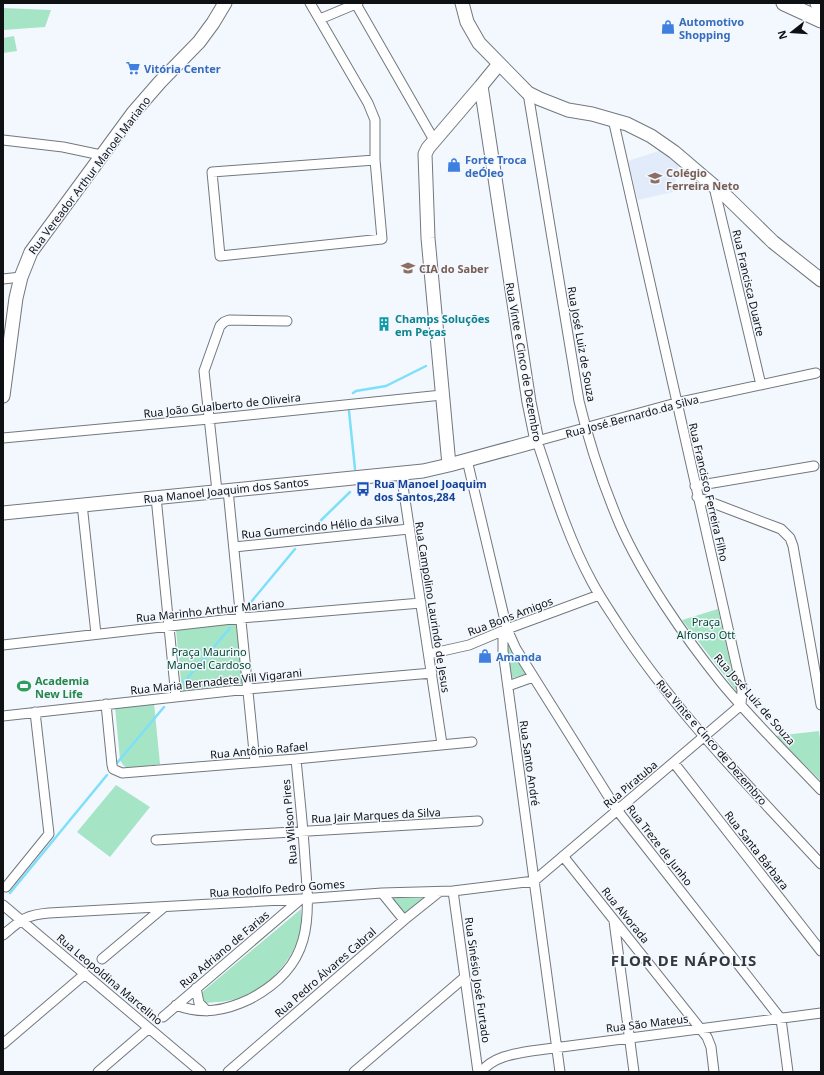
<svg xmlns="http://www.w3.org/2000/svg" width="824" height="1075" font-family="'Noto Sans',sans-serif">
<style>
.built{fill:#e1ebfa}
.green{fill:#a5e5c5}
.lines{fill:none;stroke-linecap:round;stroke-linejoin:round}
.stream{stroke:#7edffa;stroke-width:2.5}
.street-casing{stroke:#73787f;stroke-width:11}
.secondary-casing{stroke:#73787f;stroke-width:15}
.primary-casing{stroke:#73787f;stroke-width:17}
.highway-casing{stroke:#73787f;stroke-width:19}
.street{stroke:#fff;stroke-width:9}
.secondary{stroke:#fff;stroke-width:13}
.primary{stroke:#fff;stroke-width:15}
.highway{stroke:#fff;stroke-width:17}
.labels{text-anchor:middle;dominant-baseline:central;stroke-width:3;stroke-linejoin:round;paint-order:stroke}
.shop-label{font-size:11px;font-weight:bold;fill:#366cbe;stroke:#f3f8fe;text-anchor:start}
.education-label{font-size:11px;font-weight:bold;fill:#785e54;stroke:#f3f8fe;text-anchor:start}
.street-label{font-size:11px;fill:#0e1013;stroke:#f3f8fe}
.culture-label{font-size:11px;font-weight:bold;fill:#0d838f;stroke:#f3f8fe;text-anchor:start}
.transit-label{font-size:11px;font-weight:bold;fill:#164399;stroke:#f3f8fe;text-anchor:start}
.park-label{font-size:11px;fill:#054b32;stroke:#f3f8fe}
.leisure-label{font-size:11px;font-weight:bold;fill:#27864d;stroke:#f3f8fe;text-anchor:start}
.district-label{font-size:15px;font-weight:bold;letter-spacing:1px;fill:#33373e;stroke:#f3f8fe}
</style>
<rect width="100%" height="100%" fill="#f3f8fe"/>
<path class="built" d="M 662,150 L 679,165 L 673,192 L 638,200 L 628,161 Z"/>
<path class="green" d="M 3,8 L 51,10 L 45,27 L 3,30 Z
M 14,36 L 17,51 L 3,53 L 3,38 Z
M 718,609 L 737,692 L 682,620 Z
M 236,623 L 243,684 L 182,691 L 176,630 Z
M 508,643 L 527,674 L 512,678 L 506,647 Z
M 154,703 L 160,764 L 128,769 L 123,765 L 120,760 L 115,707 Z
M 819,731 L 821,747 L 821,781 L 775,736 Z
M 116,785 L 150,807 L 110,857 L 77,832 Z
M 427,892 L 428,897 L 406,915 L 390,895 Z
M 301,909 C 301,915 302,922 301,928 C 295,959 269,988 239,998 C 228,1002 216,1002 205,1003 L 201,993 Z"/>
<g class="lines">
<path class="stream" d="M 353,393 L 356,391 L 386,386 L 426,366
M 349,411 L 355,469
M 310,531 L 350,492
M 246,608 L 295,549
M 180,687 L 230,628
M 117,763 L 164,707
M 10,893 L 107,775"/>
<defs>
<path id="street" d="M 310,3 L 368,103 L 375,120 L 375,160 L 382,239 L 220,256 L 212,172 L 375,160
M 356,4 L 434,140
M 320,19 L 358,3
M 528,93 L 579,401 C 589,443 603,485 620,525 C 643,577 684,636 720,681 C 751,719 787,754 821,790
M 3,140 L 63,147 L 101,155
M 714,187 L 761,385
M 3,279 L 21,277
M 816,373 L 676,403 L 537,441 C 553,489 568,538 592,582 C 600,597 609,610 618,624 C 675,712 750,787 821,864
M 3,438 L 209,419 L 442,395
M 467,460 L 507,629 L 503,638 L 503,651 L 560,1072
M 401,473 L 442,744
M 695,486 L 814,466
M 228,490 L 255,762
M 217,491 L 204,371 L 220,326 L 224,322 L 229,320 L 287,321
M 156,497 L 176,697
M 697,497 L 781,529 L 790,538 L 793,546 L 821,705
M 82,504 L 96,634
M 234,547 L 409,529
M 507,629 L 516,649 L 617,810 L 781,1019 L 788,1072
M 3,645 L 241,618 L 421,603
M 429,654 L 469,645 L 507,629 L 599,595
M 508,686 L 533,677
M 106,704 L 112,765 L 113,769 L 122,773 L 296,759 L 472,742
M 3,716 L 248,689 L 432,673
M 674,763 L 821,951
M 156,840 L 478,821
M 563,856 L 707,1037 L 711,1047 L 714,1072
M 534,881 L 741,705 L 742,690 L 613,119
M 6,887 L 49,834 L 35,712
M 453,891 L 478,1072
M 382,893 L 404,920
M 3,905 L 201,1072
M 614,921 L 634,1072
M 3,935 C 21,920 25,915 49,913 L 301,899 L 382,893 L 453,891 L 534,881
M 102,959 L 164,907
M 196,988 L 199,1003 L 207,1011
M 176,1005 C 202,1015 225,1011 250,999 C 313,966 310,921 305,859 C 303,825 299,792 296,759
M 163,1017 L 301,899
M 3,1044 L 85,974
M 98,1072 L 149,1028
M 228,1072 L 404,920 L 439,892
M 354,1072 L 465,977
M 481,1072 C 493,1057 512,1054 531,1051 L 821,1013"/>
<path id="secondary" d="M 462,3 L 467,22 L 479,43 L 528,93 L 540,99 L 568,110 L 592,114 L 627,124 L 651,136 L 674,152 L 728,198 L 773,242 L 821,280
M 3,396 L 16,298 L 21,277 L 31,252 L 133,113 L 160,82 L 199,42 L 213,23 L 225,3
M 449,465 L 428,238 L 425,154 L 428,148 L 481,86
M 3,513 L 423,471 L 449,465 L 537,441 L 529,402 L 481,86 L 499,64"/>
<path id="primary" d="M 784,3 L 821,20"/>
<path id="highway" d="M 819,3 L 821,4"/>
</defs>
<use href="#street" class="street-casing"/>
<use href="#secondary" class="secondary-casing"/>
<use href="#primary" class="primary-casing"/>
<use href="#highway" class="highway-casing"/>
<use href="#street" class="street"/>
<use href="#secondary" class="secondary"/>
<use href="#primary" class="primary"/>
<use href="#highway" class="highway"/>
</g>
<defs>
<symbol id="shop-bare" viewBox="-9 -9 18 18"><path d="M-5-2.5h2.3a2.7 3.5 0 0 1 5.4 0H5L5.5 6h-11ZM-1.5-2.5h3a1.5 2.3 0 0 0-3 0Z" fill="#3f7fe0" stroke="#f3f8fe" stroke-width="2.5" paint-order="stroke"/></symbol>
<symbol id="supermarket-bare" viewBox="-9 -9 18 18"><path d="M-6-5.5h2.5l.6 2H6L4.5 2H-2.5L-4.4-4H-6ZM-1.5 3.2a1.3 1.3 0 1 0 .1 0ZM3 3.2a1.3 1.3 0 1 0 .1 0Z" fill="#3f7fe0" stroke="#f3f8fe" stroke-width="2.5" paint-order="stroke"/></symbol>
<symbol id="school-bare" viewBox="-9 -9 18 18"><path d="M0-5L7-2L0 1L-7-2ZM-4 1L0 2.5L4 1V4Q0 6-4 4Z" fill="#8d6e63" stroke="#f3f8fe" stroke-width="2.5" paint-order="stroke"/></symbol>
<symbol id="building-bare" viewBox="-9 -9 18 18"><path d="M-4-6H4V6H1V3H-1V6H-4ZM-2.5-4.3h1.7v1.8h-1.7ZM.8-4.3h1.7v1.8H.8ZM-2.5-1h1.7V.8h-1.7ZM.8-1h1.7V.8H.8Z" fill="#0f9aa8" stroke="#f3f8fe" stroke-width="2.5" paint-order="stroke"/></symbol>
<symbol id="bus-bare" viewBox="-9 -9 18 18"><path d="M-5-6H5V4H4V6H2V4H-2V6H-4V4H-5ZM-3.5-4V0h7V-4ZM-3.5 1.2v1.5H-2V1.2ZM2 1.2v1.5H3.5V1.2Z" fill="#1a4fb4" stroke="#f3f8fe" stroke-width="2.5" paint-order="stroke"/></symbol>
<symbol id="stadium-bare" viewBox="-9 -9 18 18"><path d="M0-5a6.5 5 0 1 0 0 10a6.5 5 0 1 0 0-10ZM-3.5-1.8h7v3.6h-7Z" fill="#2e9e5b" stroke="#f3f8fe" stroke-width="2.5" paint-order="stroke"/></symbol>
</defs>
<g fill-rule="evenodd">
<use href="#shop-bare" x="658" y="17" width="20" height="20"/>
<use href="#supermarket-bare" x="123" y="58" width="20" height="20"/>
<use href="#shop-bare" x="444" y="155" width="20" height="20"/>
<use href="#school-bare" x="645" y="168" width="20" height="20"/>
<use href="#school-bare" x="398" y="258" width="20" height="20"/>
<use href="#building-bare" x="374" y="314" width="20" height="20"/>
<use href="#bus-bare" x="353" y="479" width="20" height="20"/>
<use href="#shop-bare" x="475" y="646" width="20" height="20"/>
<use href="#stadium-bare" x="14" y="676" width="20" height="20"/>
</g>
<g class="labels">
<g class="shop-label">
<text x="679" y="21">Automotivo<tspan x="679" dy="13">Shopping</tspan></text>
<text x="144" y="68">Vitória Center</text>
<text x="465" y="159">Forte Troca<tspan x="465" dy="13">deÓleo</tspan></text>
<text x="496" y="656">Amanda</text>
</g>
<g class="education-label">
<text x="666" y="172">Colégio<tspan x="666" dy="13">Ferreira Neto</tspan></text>
<text x="419" y="268">CIA do Saber</text>
</g>
<g class="street-label">
<text transform="translate(89 175) rotate(-53)">Rua Vereador Arthur Manoel Mariano</text>
<text transform="translate(749 283) rotate(77)">Rua Francisca Duarte</text>
<text transform="translate(582 344) rotate(80)">Rua José Luiz de Souza</text>
<text transform="translate(524 362) rotate(80)">Rua Vinte e Cinco de Dezembro</text>
<text transform="translate(222 405) rotate(-6)">Rua João Gualberto de Oliveira</text>
<text transform="translate(632 416) rotate(-15)">Rua José Bernardo da Silva</text>
<text transform="translate(226 490) rotate(-6)">Rua Manoel Joaquim dos Santos</text>
<text transform="translate(709 492) rotate(77)">Rua Francisco Ferreira Filho</text>
<text transform="translate(320 526) rotate(-6)">Rua Gumercindo Hélio da Silva</text>
<text transform="translate(433 607) rotate(81)">Rua Campolino Laurindo de Jesus</text>
<text transform="translate(210 610) rotate(-6)">Rua Marinho Arthur Mariano</text>
<text transform="translate(510 616) rotate(-21)">Rua Bons Amigos</text>
<text transform="translate(216 681) rotate(-6)">Rua Maria Bernadete Vill Vigarani</text>
<text transform="translate(755 699) rotate(49)">Rua José Luiz de Souza</text>
<text transform="translate(712 742) rotate(49)">Rua Vinte e Cinco de Dezembro</text>
<text transform="translate(259 750) rotate(-5)">Rua Antônio Rafael</text>
<text transform="translate(530 763) rotate(82)">Rua Santo André</text>
<text transform="translate(630 784) rotate(-40)">Rua Piratuba</text>
<text transform="translate(376 815) rotate(-3)">Rua Jair Marques da Silva</text>
<text transform="translate(289 822) rotate(-95)">Rua Wilson Pires</text>
<text transform="translate(660 845) rotate(52)">Rua Treze de Junho</text>
<text transform="translate(757 850) rotate(52)">Rua Santa Bárbara</text>
<text transform="translate(277 888) rotate(-4)">Rua Rodolfo Pedro Gomes</text>
<text transform="translate(626 915) rotate(51)">Rua Alvorada</text>
<text transform="translate(224 949) rotate(-40)">Rua Adriano de Farias</text>
<text transform="translate(325 972) rotate(-41)">Rua Pedro Álvares Cabral</text>
<text transform="translate(110 979) rotate(40)">Rua Leopoldina Marcelino</text>
<text transform="translate(478 980) rotate(82)">Rua Sinésio José Furtado</text>
<text transform="translate(647 1023) rotate(-7)">Rua São Mateus</text>
</g>
<g class="culture-label">
<text x="395" y="318">Champs Soluções<tspan x="395" dy="13">em Peças</tspan></text>
</g>
<g class="transit-label">
<text x="374" y="483">Rua Manoel Joaquim<tspan x="374" dy="13">dos Santos,284</tspan></text>
</g>
<g class="park-label">
<text x="706" y="621">Praça<tspan x="706" dy="13">Alfonso Ott</tspan></text>
<text x="209" y="651">Praça Maurino<tspan x="209" dy="13">Manoel Cardoso</tspan></text>
</g>
<g class="leisure-label">
<text x="35" y="680">Academia<tspan x="35" dy="13">New Life</tspan></text>
</g>
<g class="district-label">
<text x="684" y="960">FLOR DE NÁPOLIS</text>
</g>
</g>
<rect width="824" height="1075" fill="none" stroke="#0e1013" stroke-width="8"/>
<g transform="translate(792 32) rotate(253)" stroke="#f3f8fe" stroke-width="3" paint-order="stroke">
<path d="M0-3L7 15L0 10L-7 15Z" fill="#0e1013"/>
<text y="-6" font-size="11" font-weight="bold" text-anchor="middle" fill="#0e1013">N</text>
</g>
</svg>
